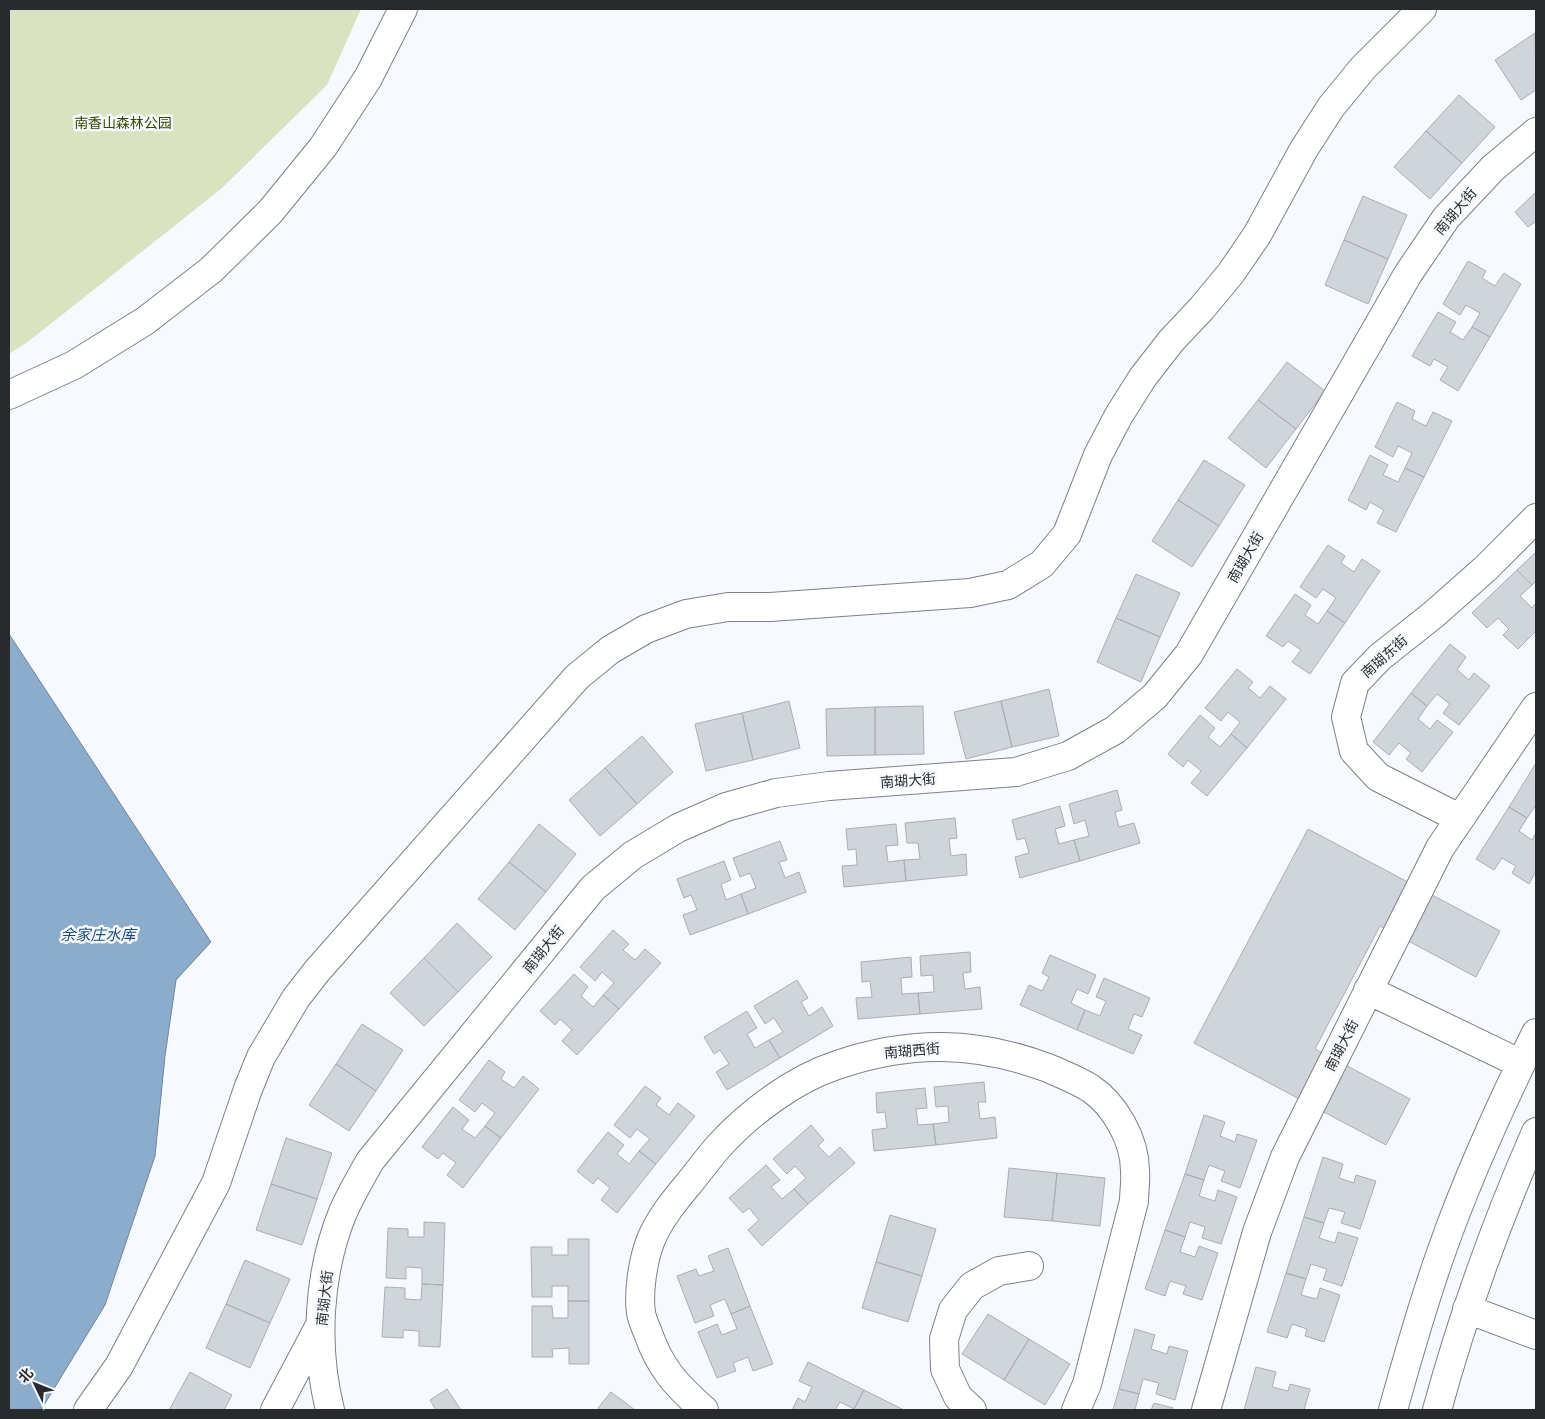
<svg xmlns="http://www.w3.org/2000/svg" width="1545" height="1419" font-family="'Open Sans','Noto Sans SC',sans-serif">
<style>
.green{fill:#d9e2c1}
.water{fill:#8caccc;stroke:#6e859c}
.building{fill:#d0d5db;stroke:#a9aeb3}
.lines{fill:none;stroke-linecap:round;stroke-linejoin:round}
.minor-casing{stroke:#7c8186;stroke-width:30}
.minor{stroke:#fff;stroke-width:28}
.labels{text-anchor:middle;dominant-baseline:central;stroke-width:5;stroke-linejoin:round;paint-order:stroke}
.park-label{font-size:14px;fill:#394500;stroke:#f6faff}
.street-label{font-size:14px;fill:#292a2d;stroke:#f6faff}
.water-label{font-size:15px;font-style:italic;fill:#1c4a76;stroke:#f6faff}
</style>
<rect width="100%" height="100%" fill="#f6faff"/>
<path class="green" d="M 9,9 L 361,9 L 327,85 L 221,189 L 29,341 L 9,354 Z"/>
<path class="water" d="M 9,634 L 211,942 L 176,980 L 165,1056 L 155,1156 L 105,1305 L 41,1410 L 9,1410 Z"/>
<path class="building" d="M 1535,33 L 1536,90 L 1521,100 L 1495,60 Z
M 1459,95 L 1495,127 L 1462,163 L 1426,131 Z
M 1426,131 L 1462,163 L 1430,199 L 1394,167 Z
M 1536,192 L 1536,223 L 1535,222 L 1528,227 L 1515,212 Z
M 1363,196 L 1407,215 L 1388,259 L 1344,240 Z
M 1344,240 L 1388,259 L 1368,304 L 1325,285 Z
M 1468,261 L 1486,271 L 1482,278 L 1495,286 L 1504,273 L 1521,284 L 1490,337 L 1472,327 L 1480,313 L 1466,305 L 1460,315 L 1443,304 Z
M 1438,312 L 1456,322 L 1450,332 L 1463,340 L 1472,327 L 1490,337 L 1458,391 L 1440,380 L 1448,367 L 1434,359 L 1430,366 L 1412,356 Z
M 1287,362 L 1325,391 L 1296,429 L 1258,400 Z
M 1258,400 L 1296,429 L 1266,468 L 1228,438 Z
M 1397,402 L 1415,411 L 1412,419 L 1426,426 L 1433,412 L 1452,421 L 1424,477 L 1405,468 L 1412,453 L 1398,446 L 1393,457 L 1375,447 Z
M 1370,455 L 1388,465 L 1383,475 L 1398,482 L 1405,468 L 1424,477 L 1396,532 L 1377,523 L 1384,510 L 1370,502 L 1366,510 L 1348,500 Z
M 1204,460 L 1245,485 L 1219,526 L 1178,500 Z
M 1178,500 L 1219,526 L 1192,567 L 1152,541 Z
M 1328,545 L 1345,556 L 1341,563 L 1354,572 L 1362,559 L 1380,571 L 1345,623 L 1327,611 L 1336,598 L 1323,589 L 1316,598 L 1300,587 Z
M 1536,552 L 1536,581 L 1532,585 L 1517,570 Z
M 1517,570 L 1532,585 L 1520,596 L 1532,608 L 1536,603 L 1536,631 L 1518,649 L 1503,635 L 1509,629 L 1498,618 L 1487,628 L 1472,613 Z
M 1136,574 L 1180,593 L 1160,637 L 1116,618 Z
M 1295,594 L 1311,605 L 1305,615 L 1318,624 L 1327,611 L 1345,623 L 1310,674 L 1292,662 L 1301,650 L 1288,641 L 1283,647 L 1266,636 Z
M 1116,618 L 1160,637 L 1141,682 L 1097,662 Z
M 1450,644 L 1466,657 L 1457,670 L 1469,680 L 1474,673 L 1490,686 L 1459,725 L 1443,713 L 1450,704 L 1437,694 L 1427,706 L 1411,693 Z
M 1237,669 L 1253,682 L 1248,688 L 1260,698 L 1270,686 L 1286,699 L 1247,748 L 1231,734 L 1240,722 L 1228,712 L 1221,721 L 1205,708 Z
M 1049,689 L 1059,736 L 1012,747 L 1001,701 Z
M 1411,693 L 1427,706 L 1418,719 L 1430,729 L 1437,720 L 1453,732 L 1422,772 L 1406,759 L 1411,753 L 1399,743 L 1389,755 L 1373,742 Z
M 789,701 L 800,748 L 753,760 L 742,713 Z
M 1001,701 L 1012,747 L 966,759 L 954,712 Z
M 923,706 L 924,754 L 875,755 L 875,707 Z
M 875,707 L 875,755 L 827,756 L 826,709 Z
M 742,713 L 753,760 L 706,771 L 695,724 Z
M 1200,715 L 1215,728 L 1208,737 L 1220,747 L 1231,734 L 1247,748 L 1207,796 L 1191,783 L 1201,771 L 1188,760 L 1183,767 L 1168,754 Z
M 642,736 L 673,772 L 637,804 L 605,768 Z
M 1536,763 L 1536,805 L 1527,818 L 1509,807 Z
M 605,768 L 637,804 L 600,836 L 569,800 Z
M 1117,790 L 1122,810 L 1115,812 L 1119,827 L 1134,823 L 1140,843 L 1080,861 L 1074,840 L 1089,836 L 1085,820 L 1074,824 L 1069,804 Z
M 1060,806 L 1065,826 L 1055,829 L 1059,844 L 1074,840 L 1080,861 L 1020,878 L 1015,857 L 1029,853 L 1025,838 L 1017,840 L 1012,820 Z
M 1509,807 L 1527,818 L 1519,831 L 1532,840 L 1536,833 L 1536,871 L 1529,884 L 1512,873 L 1516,866 L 1502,858 L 1494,870 L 1476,859 Z
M 955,818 L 957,838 L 949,839 L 951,856 L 966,854 L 967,875 L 906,881 L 904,860 L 920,859 L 918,843 L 907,843 L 905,823 Z
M 539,824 L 576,854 L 546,892 L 509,862 Z
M 896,824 L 898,845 L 886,846 L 888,862 L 904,860 L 906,881 L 844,887 L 842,866 L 857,865 L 856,849 L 848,850 L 846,829 Z
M 1308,829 L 1500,931 L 1476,977 L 1380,926 L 1315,1049 L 1410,1099 L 1386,1145 L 1194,1043 Z
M 780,841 L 787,860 L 779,862 L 785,878 L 799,872 L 806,892 L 748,914 L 741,894 L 756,888 L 750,873 L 740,877 L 733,858 Z
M 724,861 L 731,880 L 721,884 L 726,900 L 741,894 L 748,914 L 690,935 L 683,915 L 697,910 L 691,895 L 684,898 L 677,879 Z
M 509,862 L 546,892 L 515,930 L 478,899 Z
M 457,923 L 492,957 L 458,992 L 424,958 Z
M 613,930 L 629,944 L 623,950 L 635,960 L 645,949 L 661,963 L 619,1009 L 603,995 L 614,983 L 602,972 L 595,981 L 580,967 Z
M 970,952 L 971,972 L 963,973 L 965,989 L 980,987 L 982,1009 L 920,1014 L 918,993 L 934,992 L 933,975 L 921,976 L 920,956 Z
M 1050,955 L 1096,975 L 1088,994 L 1077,989 L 1071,1003 L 1085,1010 L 1077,1030 L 1020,1005 L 1029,985 L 1042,991 L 1049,977 L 1042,973 Z
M 911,957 L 912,977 L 901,978 L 902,994 L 918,993 L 920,1014 L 858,1019 L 856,998 L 872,997 L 870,981 L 862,982 L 861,962 Z
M 424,958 L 458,992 L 424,1026 L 390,993 Z
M 574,974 L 588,987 L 581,996 L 593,1007 L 603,995 L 619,1009 L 577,1055 L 562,1041 L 572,1030 L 560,1019 L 555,1025 L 540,1011 Z
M 1104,978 L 1150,998 L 1142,1017 L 1134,1014 L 1128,1029 L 1142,1035 L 1133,1054 L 1077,1030 L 1085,1010 L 1100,1016 L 1106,1001 L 1096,997 Z
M 797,980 L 808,998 L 801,1002 L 809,1016 L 822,1007 L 833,1026 L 780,1058 L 769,1040 L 783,1032 L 774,1018 L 765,1024 L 754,1006 Z
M 747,1011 L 757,1028 L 747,1034 L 755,1048 L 769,1040 L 780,1058 L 727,1090 L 716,1072 L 729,1064 L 720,1050 L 714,1054 L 704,1037 Z
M 362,1024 L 403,1050 L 376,1091 L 336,1064 Z
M 489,1060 L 505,1072 L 501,1079 L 514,1088 L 523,1076 L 539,1089 L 501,1138 L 485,1126 L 495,1113 L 482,1103 L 475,1112 L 459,1100 Z
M 336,1064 L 376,1091 L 349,1131 L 309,1105 Z
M 984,1082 L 986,1102 L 978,1102 L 980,1119 L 995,1117 L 997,1138 L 936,1145 L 933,1124 L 949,1122 L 948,1106 L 936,1107 L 934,1087 Z
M 645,1086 L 661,1098 L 656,1105 L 669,1115 L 678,1103 L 695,1116 L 656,1164 L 639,1151 L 650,1139 L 637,1129 L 630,1138 L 614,1125 Z
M 925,1088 L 927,1108 L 916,1109 L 918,1125 L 933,1124 L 936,1145 L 874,1151 L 872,1130 L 887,1128 L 885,1112 L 877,1113 L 876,1093 Z
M 453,1107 L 469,1120 L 462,1129 L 475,1138 L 485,1126 L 501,1138 L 463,1188 L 447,1175 L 456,1163 L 443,1153 L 438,1159 L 422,1147 Z
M 1204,1115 L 1225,1122 L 1220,1136 L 1235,1142 L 1237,1134 L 1257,1140 L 1240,1188 L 1221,1181 L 1225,1171 L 1209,1165 L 1204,1180 L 1185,1174 Z
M 811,1125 L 824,1140 L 818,1146 L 829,1157 L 840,1147 L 855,1163 L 808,1204 L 794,1189 L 806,1178 L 795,1166 L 787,1174 L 773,1159 Z
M 608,1132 L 624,1145 L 617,1154 L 629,1164 L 639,1151 L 656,1164 L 617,1213 L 601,1200 L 610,1188 L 598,1178 L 593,1184 L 577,1171 Z
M 286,1138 L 332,1153 L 317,1199 L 271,1184 Z
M 1323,1157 L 1343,1164 L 1339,1178 L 1354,1183 L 1356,1175 L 1376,1181 L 1360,1229 L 1341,1223 L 1345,1212 L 1329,1208 L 1324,1223 L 1304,1217 Z
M 766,1165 L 780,1180 L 771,1187 L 782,1199 L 794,1189 L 808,1204 L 762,1246 L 748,1230 L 759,1220 L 749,1208 L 743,1213 L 729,1198 Z
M 1009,1168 L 1057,1173 L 1052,1221 L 1004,1217 Z
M 1057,1173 L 1105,1178 L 1100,1226 L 1052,1221 Z
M 1185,1174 L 1204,1180 L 1199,1196 L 1215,1201 L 1218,1190 L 1237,1197 L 1221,1244 L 1202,1238 L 1205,1227 L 1190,1222 L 1185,1237 L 1165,1230 Z
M 271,1184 L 317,1199 L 302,1245 L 256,1230 Z
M 890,1215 L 936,1229 L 922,1276 L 876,1262 Z
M 1304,1217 L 1324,1223 L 1319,1238 L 1335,1243 L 1338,1232 L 1358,1238 L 1342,1286 L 1323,1280 L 1327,1269 L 1311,1264 L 1306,1279 L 1286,1273 Z
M 424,1222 L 445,1223 L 443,1285 L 422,1284 L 422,1268 L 406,1267 L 406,1279 L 386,1278 L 388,1228 L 408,1229 L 408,1237 L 424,1237 Z
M 1165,1230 L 1185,1237 L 1180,1252 L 1195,1257 L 1199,1246 L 1218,1253 L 1202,1300 L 1183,1294 L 1186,1286 L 1170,1281 L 1165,1296 L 1145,1289 Z
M 568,1239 L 589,1239 L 589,1301 L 568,1301 L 568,1286 L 552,1286 L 552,1297 L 532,1297 L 531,1247 L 552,1247 L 552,1255 L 568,1255 Z
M 728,1248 L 750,1306 L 731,1314 L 725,1299 L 710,1305 L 714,1316 L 695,1323 L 677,1276 L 696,1269 L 699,1276 L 714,1271 L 708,1256 Z
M 245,1260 L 290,1279 L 270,1323 L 226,1304 Z
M 876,1262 L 922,1276 L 908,1322 L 862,1308 Z
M 1286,1273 L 1306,1279 L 1301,1295 L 1317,1299 L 1320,1288 L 1340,1295 L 1324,1342 L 1305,1336 L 1307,1329 L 1292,1324 L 1287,1338 L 1267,1332 Z
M 422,1284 L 443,1285 L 440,1347 L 419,1346 L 419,1331 L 403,1330 L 403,1338 L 382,1337 L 385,1287 L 405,1288 L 405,1299 L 421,1300 Z
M 568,1301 L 589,1301 L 589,1364 L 569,1364 L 569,1348 L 552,1349 L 553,1357 L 532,1357 L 532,1306 L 552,1306 L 553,1318 L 568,1318 Z
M 226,1304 L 270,1323 L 250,1368 L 206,1348 Z
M 750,1306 L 773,1364 L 753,1371 L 748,1357 L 733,1363 L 736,1371 L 717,1378 L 698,1332 L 717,1324 L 722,1335 L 737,1329 L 731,1314 Z
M 988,1314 L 1029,1339 L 1004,1380 L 962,1354 Z
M 1135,1329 L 1155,1335 L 1151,1349 L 1167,1354 L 1169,1346 L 1188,1351 L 1175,1400 L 1156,1394 L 1159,1383 L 1143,1379 L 1139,1394 L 1119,1389 Z
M 1029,1339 L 1070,1364 L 1045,1405 L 1004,1380 Z
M 808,1362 L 864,1390 L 854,1409 L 840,1402 L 835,1410 L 792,1410 L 798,1398 L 805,1402 L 812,1387 L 799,1381 Z
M 1256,1367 L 1276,1372 L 1272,1387 L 1288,1391 L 1290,1384 L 1310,1389 L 1304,1410 L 1244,1410 Z
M 190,1372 L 232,1395 L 224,1410 L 169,1410 Z
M 447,1389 L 461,1410 L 436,1410 L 430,1400 Z
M 1119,1389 L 1139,1394 L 1135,1410 L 1113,1410 Z
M 864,1390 L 904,1410 L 857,1410 L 854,1409 Z
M 611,1392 L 635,1410 L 601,1410 L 598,1408 Z
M 1154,1403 L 1173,1408 L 1172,1410 L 1151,1410 Z"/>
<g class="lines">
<defs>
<path id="minor" d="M 9,395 L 74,365 L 145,321 L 211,270 L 270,212 L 323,147 L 368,78 L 403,9
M 1459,818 L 1378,777 L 1354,751 L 1346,717 L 1355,683 L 1380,657 L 1433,615 L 1485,569 L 1536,518
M 1368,990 L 1521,1064
M 1467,1309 L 1536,1335
M 88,1410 L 119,1366 L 216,1183 L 248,1089 L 261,1057 L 296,998 L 317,971 L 577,677 L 610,650 L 646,629 L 686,614 L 728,607 L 770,607 L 970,593 L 1008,585 L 1042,564 L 1067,534 L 1098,455 L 1119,415 L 1143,377 L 1171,341 L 1202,308 L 1231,273 L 1257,235 L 1304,149 L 1331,107 L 1363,68 L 1422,9
M 275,1410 L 320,1325
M 330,1410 C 314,1346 318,1273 343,1212 C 351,1194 361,1177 370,1161 L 593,888 L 633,855 L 678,828 L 726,807 L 776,793 L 829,786 L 1016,772 L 1068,756 L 1115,730 L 1155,696 L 1189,654 L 1408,274 L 1446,218 L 1493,168 L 1536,132
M 704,1410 C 676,1385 660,1368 648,1333 C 645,1326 642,1319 641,1313 C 638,1292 643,1261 650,1242 C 659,1219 675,1200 690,1182 C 700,1170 709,1157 719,1146 C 749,1113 794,1079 837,1065 C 910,1040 976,1041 1048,1068 C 1062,1074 1077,1080 1090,1088 C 1115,1105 1135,1140 1135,1171 C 1136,1181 1134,1191 1134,1201 L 1087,1384 L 1076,1410
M 972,1410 L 958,1397 L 945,1369 L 944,1339 L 953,1310 L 972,1286 L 999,1271 L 1029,1266
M 1206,1410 L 1257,1232 L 1285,1157 L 1440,848 L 1536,707
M 1393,1410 C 1408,1356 1423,1303 1442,1250 C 1468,1176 1501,1104 1536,1033
M 1437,1410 C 1463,1315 1496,1223 1536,1132"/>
</defs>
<use href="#minor" class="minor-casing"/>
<use href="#minor" class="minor"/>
</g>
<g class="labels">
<g class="park-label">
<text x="123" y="122">南香山森林公园</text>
</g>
<g class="street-label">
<text transform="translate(1455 211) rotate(-50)">南瑚大街</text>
<text transform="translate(1245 557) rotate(-60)">南瑚大街</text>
<text transform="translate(1384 656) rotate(-42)">南瑚东街</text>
<text transform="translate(908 780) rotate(-4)">南瑚大街</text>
<text transform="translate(543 949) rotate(-51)">南瑚大街</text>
<text transform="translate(1341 1045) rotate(-63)">南瑚大街</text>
<text transform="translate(912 1050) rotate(-5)">南瑚西街</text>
<text transform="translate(324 1298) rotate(-84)">南瑚大街</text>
</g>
<g class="water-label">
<text x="98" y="934">余家庄水库</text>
</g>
</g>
<rect width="1545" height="1419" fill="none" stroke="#292a2d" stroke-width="20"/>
<g transform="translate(35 1384) rotate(313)" stroke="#f6faff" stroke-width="4" paint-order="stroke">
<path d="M0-4L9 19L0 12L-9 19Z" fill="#292a2d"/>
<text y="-8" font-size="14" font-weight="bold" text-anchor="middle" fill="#292a2d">北</text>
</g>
</svg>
